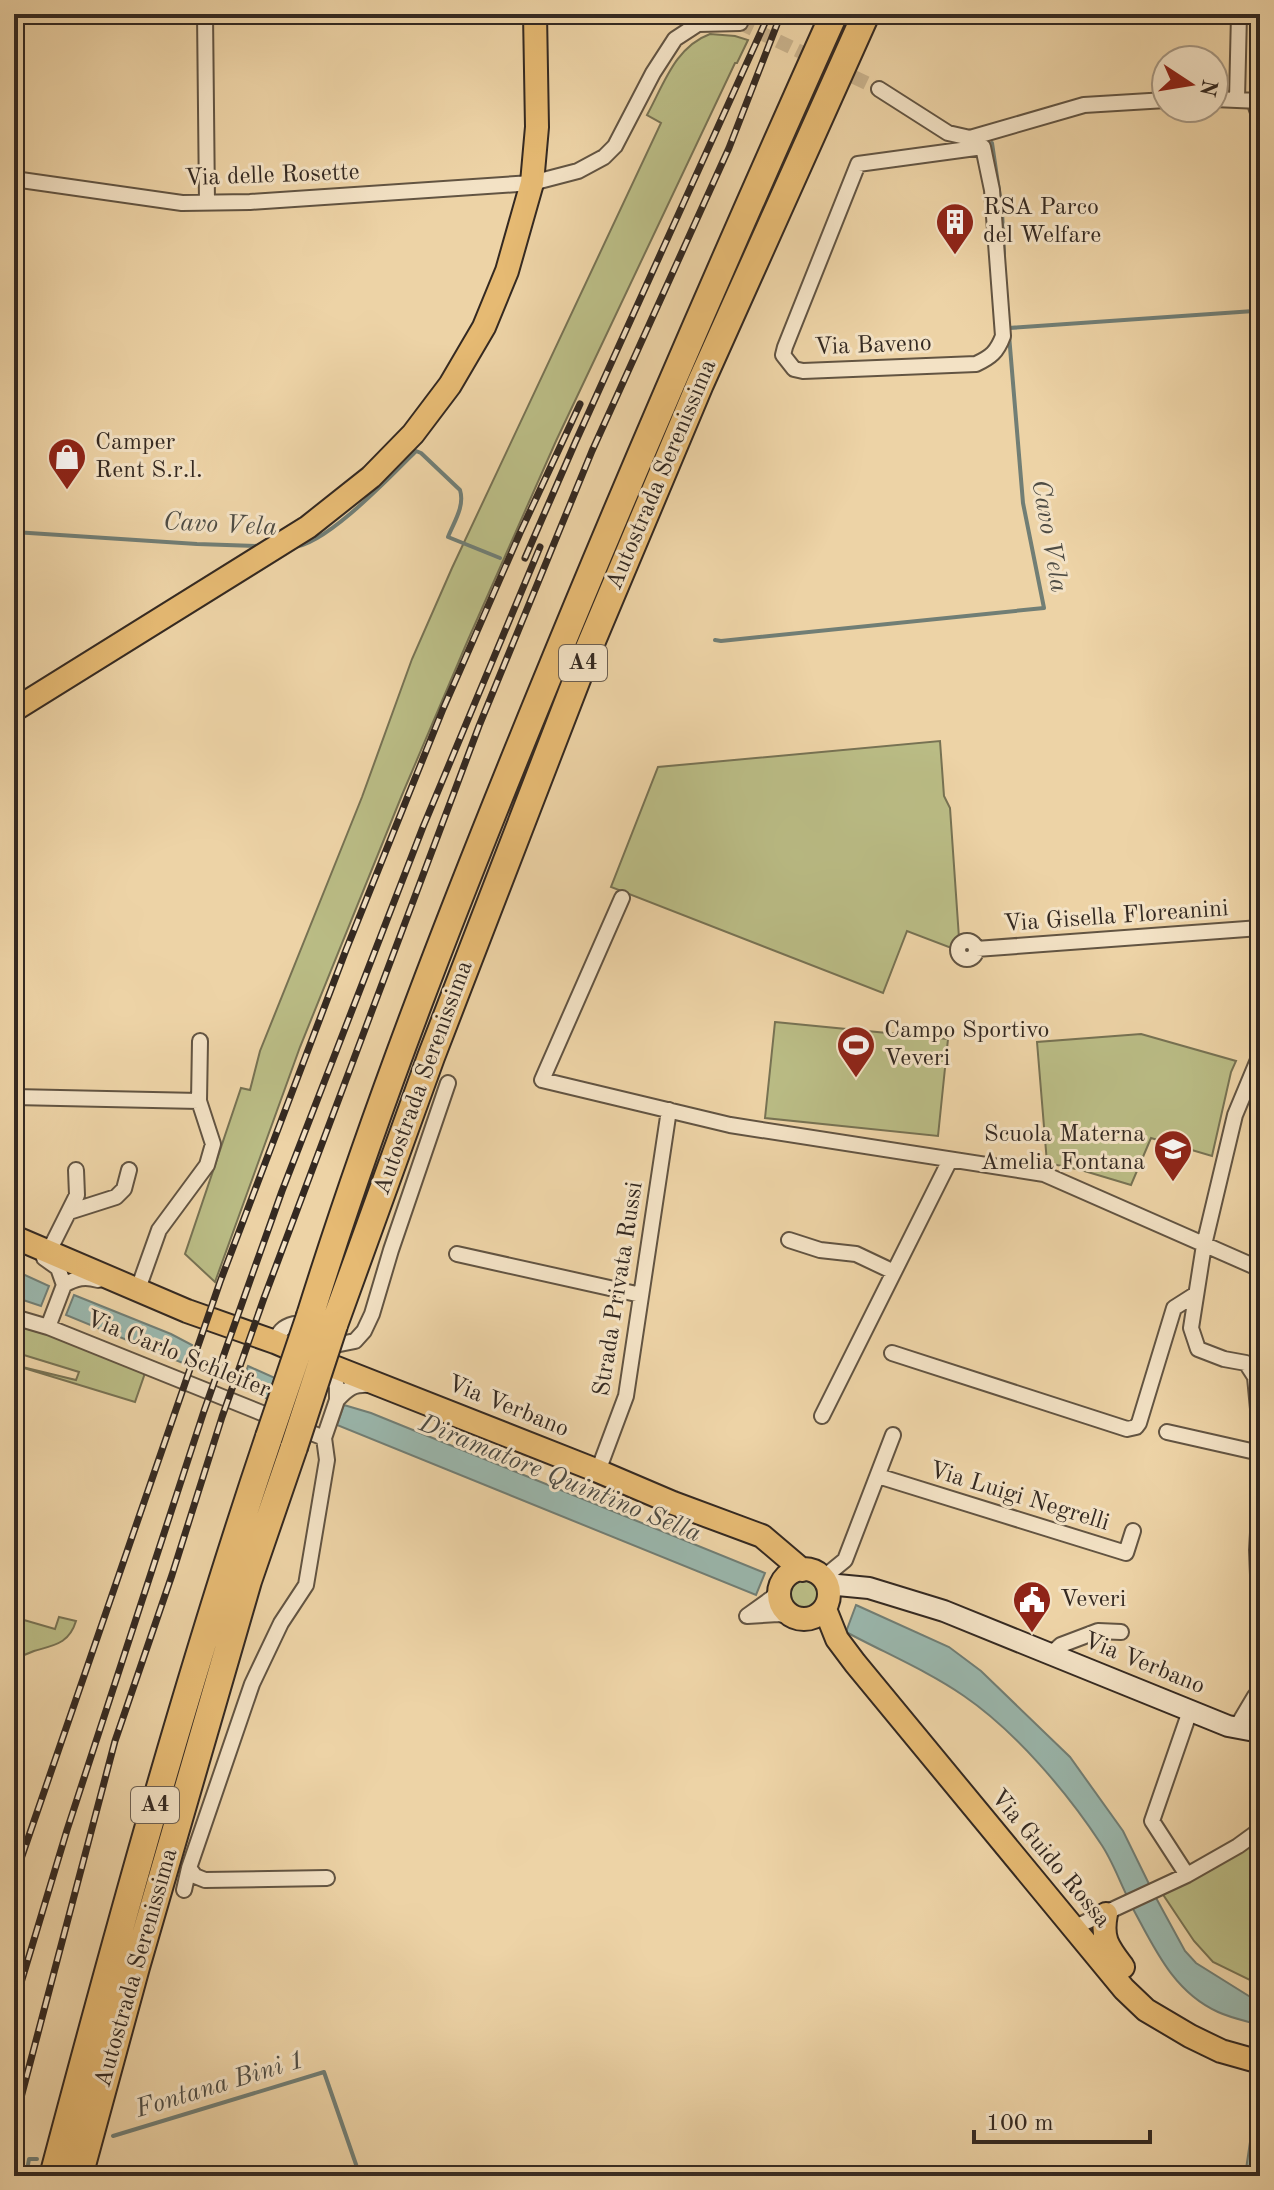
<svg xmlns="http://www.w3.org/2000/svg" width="1274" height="2190" font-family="'Old Standard TT',serif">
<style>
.green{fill:#babc85;stroke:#777253;stroke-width:2}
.water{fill:#9ab7ad;stroke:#717e75;stroke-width:2}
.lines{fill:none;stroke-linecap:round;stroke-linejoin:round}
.stream{stroke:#717e75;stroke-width:4}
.street-tunnel{stroke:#c8b18b;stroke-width:14;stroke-dasharray:14 7;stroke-linecap:butt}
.street-casing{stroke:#625442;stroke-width:18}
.secondary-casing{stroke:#342921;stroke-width:24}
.primary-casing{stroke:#342921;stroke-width:26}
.highway-casing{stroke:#342921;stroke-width:30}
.street{stroke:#f3e2c5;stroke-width:14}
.secondary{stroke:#f3e2c5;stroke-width:20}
.primary{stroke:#e6ba73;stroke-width:22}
.highway{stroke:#e6ba73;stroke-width:26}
.rail-casing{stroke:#342921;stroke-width:7}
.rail{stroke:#f3e2c5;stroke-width:4;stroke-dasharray:12;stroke-linecap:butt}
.highway-bridge-casing{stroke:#342921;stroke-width:30;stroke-linecap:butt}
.highway-bridge{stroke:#e6ba73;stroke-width:26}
.labels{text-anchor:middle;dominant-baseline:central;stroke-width:6;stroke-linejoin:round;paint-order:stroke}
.shield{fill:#f3e2c5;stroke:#6d6052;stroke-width:2}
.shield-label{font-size:22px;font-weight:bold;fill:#342921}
.street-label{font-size:24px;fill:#342921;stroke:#f3e2c5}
.poi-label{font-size:24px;fill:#342921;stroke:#f3e2c5;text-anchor:start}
.water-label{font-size:26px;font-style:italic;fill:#4e4c44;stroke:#f3e2c5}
</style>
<rect width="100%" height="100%" fill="#edd3a6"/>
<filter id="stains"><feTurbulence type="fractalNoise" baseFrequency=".0025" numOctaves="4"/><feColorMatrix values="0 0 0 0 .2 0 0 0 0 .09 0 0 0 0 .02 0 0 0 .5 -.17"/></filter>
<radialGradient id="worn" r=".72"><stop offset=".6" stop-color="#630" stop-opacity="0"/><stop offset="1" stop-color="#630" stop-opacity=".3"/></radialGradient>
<path class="green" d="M 710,34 L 735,36 L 748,40 L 737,63 L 735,63 L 556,441 L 468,640 L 402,795 L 300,1047 L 215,1282 L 185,1254 L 241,1088 L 250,1090 L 260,1051 L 362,797 L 412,659 L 452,568 L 661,123 L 647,115 C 664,84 675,47 710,34 Z
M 940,741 L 944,796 L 950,808 L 959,938 L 954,949 L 907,931 L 883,993 L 611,887 L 658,767 Z
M 775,1022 L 948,1039 L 938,1136 L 765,1118 Z
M 1141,1034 L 1236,1061 L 1231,1072 L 1212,1156 L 1151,1138 L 1131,1185 L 1081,1170 L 1047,1163 L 1037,1042 Z
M 14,1325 L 49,1335 L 145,1373 L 135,1402 L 14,1365 L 76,1380 L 79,1372 L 14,1352 Z
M787 1595a17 17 0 1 1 34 0a17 17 0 1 1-34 0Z
M 59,1617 L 76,1621 C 69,1644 54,1645 34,1651 C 28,1654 22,1656 15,1657 L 14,1653 L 24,1620 L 55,1629 Z
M 1260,1836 L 1260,1985 L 1213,1962 L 1194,1941 L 1162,1893 Z"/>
<path class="water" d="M 14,1270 L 49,1286 L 41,1306 L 14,1297 Z
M 74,1295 L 171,1334 L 192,1345 L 185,1364 L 66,1315 Z
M 248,1366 L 275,1378 L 268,1399 L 241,1386 Z
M 344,1405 L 371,1413 L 765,1573 L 756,1595 L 337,1425 Z
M 856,1605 L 949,1647 L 981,1671 L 1070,1757 L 1123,1831 L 1151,1888 L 1128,1898 C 1119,1880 1112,1860 1101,1844 C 1067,1792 1015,1731 964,1696 C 928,1671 885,1653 846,1632 Z
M 1155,1896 L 1185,1951 L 1196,1963 L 1260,2003 L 1260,2025 C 1246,2021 1231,2018 1218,2012 C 1173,1992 1154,1947 1132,1907 Z
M 1260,2074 L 1260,2158 L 1256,2176 L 1245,2176 Z"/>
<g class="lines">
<path class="stream" d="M 992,143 L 1002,211 L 1004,254
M 1009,328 L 1254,311 L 1256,313 L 1260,327
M 14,532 L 197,544 L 259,546
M 292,547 C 324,547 392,475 416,451 L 421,453 L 460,490 C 465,506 454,522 448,537 L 500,558
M 715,640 L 721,641 L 1044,608 L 1023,503 L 1009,335
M 113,2136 L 324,2072 L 360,2176
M 26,2176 L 29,2159 L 37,2159"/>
<path class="street-tunnel" d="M 740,23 L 879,89"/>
<defs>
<path id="street" d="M 205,14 L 207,203
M 879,89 L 948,133 L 970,138 L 1084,105 L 1166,100
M 1214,99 L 1260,101
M 1237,99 L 1239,14
M 1254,101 L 1260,118
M 983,147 L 992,190 L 1003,336 C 997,352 991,357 976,364 L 803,371 L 794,369 L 783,355 L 785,347 L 858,164 Z
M 14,179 L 182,203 L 250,202 L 532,183 L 578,171 L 604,157 L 615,146 L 653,73 L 675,39 L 698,24 L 740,23
M 622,898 L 542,1080 L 730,1125 L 1044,1174 L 1260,1269
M958 950a9 9 0 1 1 18 0a9 9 0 1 1-18 0Z
M 976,949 L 1260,928
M 1260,1055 L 1235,1115 L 1204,1245 L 1191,1328 L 1198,1349 L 1224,1359 L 1246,1363 L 1255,1377 L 1260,1430
M 14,1097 L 199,1101
M 69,1212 L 116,1197 L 124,1189 L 129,1170
M 789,1240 L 820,1250 L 856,1254 L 894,1272
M 49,1251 L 77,1195 L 76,1170
M 457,1254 L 641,1295
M 44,1258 L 58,1268 L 64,1285 C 76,1278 85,1276 98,1280
M 138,1289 L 159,1230 L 207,1165 L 213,1144 L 199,1101 L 200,1041
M 14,1317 L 48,1327 L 324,1438
M 48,1327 L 64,1285
M 275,1342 C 279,1332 282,1327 294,1324 L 340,1344 L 355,1341 L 364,1331 L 372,1314 L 391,1250 L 448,1083
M 892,1353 L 1127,1429 L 1136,1427 L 1139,1423 L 1174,1308 L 1196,1294
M 324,1364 L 337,1386 L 337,1400 C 348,1388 353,1384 370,1385
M 822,1416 L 950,1160
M 1167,1432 L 1260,1453
M 598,1471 L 626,1396 L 669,1110
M 878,1476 L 1126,1553 L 1133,1531
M 1260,1499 L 1257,1550 L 1260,1624
M 823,1578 L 845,1560 L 893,1435
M 780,1589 L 772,1598 L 747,1616 L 778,1614 L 792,1616
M 1051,1654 L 1061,1645 L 1098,1631 L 1121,1632
M 1236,1728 L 1255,1696 L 1260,1694
M 1187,1875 L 1152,1821 L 1190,1711
M 327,1878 L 205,1880 L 195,1876 L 189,1868 L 252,1684 L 281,1623 L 306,1585 L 327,1460 L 324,1438 L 337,1400
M 184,1890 L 189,1868
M 1073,1928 L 1187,1875 L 1238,1846 L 1260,1830"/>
<path id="secondary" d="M 827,1584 L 869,1588 L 944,1611 L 1228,1726 L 1260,1732"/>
<path id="primary" d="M 14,710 L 308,527 L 371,477 L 413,434 L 450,385 L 484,327 L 507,271 L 532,183 L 537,127 L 535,14
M 14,1237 L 187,1311 L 275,1342 L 324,1363 L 598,1471 L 673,1503 L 762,1536 L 802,1570
M779 1594a25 25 0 1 1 50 0a25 25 0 1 1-50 0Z
M 825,1609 L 837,1639 L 855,1663 L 1124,1989 L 1146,2010 L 1190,2036 L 1221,2051 L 1260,2062
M 1106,1914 C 1101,1939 1108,1947 1123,1967"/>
<path id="highway" d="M 310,1316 C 376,1105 457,899 541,694 C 634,466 733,239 834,14
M 334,1325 L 431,1057 L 589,648 L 700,384 L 866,14
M 53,2176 C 119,1928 187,1680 269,1437
M 79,2176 L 136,1967 L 248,1581 L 294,1447"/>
</defs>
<use href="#street" class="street-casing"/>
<use href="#secondary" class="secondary-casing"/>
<use href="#primary" class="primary-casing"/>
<use href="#highway" class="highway-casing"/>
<use href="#street" class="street"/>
<use href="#secondary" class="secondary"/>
<use href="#primary" class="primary"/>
<use href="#highway" class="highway"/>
<defs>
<path id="rail" d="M 525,558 L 575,443 L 769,14
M 14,1879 L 220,1282 L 346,950 L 443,709 L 520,533 L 580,404
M 14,2006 L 67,1830 L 204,1411 L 246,1292 L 282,1191 L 423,827 L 540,547
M 14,2124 L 115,1741 L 172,1575 L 222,1417 L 264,1298 L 479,726 L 592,451 L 729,148 L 781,14"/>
</defs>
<use href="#rail" class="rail-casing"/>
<use href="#rail" class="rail"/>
<defs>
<path id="highway-bridge" d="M 269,1437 L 310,1316
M 294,1447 L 334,1325"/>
</defs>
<use href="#highway-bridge" class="highway-bridge-casing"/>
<use href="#highway-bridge" class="highway-bridge"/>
</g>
<defs>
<symbol id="building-pin" viewBox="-11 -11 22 30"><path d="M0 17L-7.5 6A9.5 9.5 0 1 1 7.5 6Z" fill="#8f2418" stroke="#f3e2c5"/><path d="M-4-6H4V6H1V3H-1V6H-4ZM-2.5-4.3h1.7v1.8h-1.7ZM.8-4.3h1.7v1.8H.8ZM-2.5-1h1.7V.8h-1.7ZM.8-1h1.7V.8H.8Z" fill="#fff"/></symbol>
<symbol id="shop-pin" viewBox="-11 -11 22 30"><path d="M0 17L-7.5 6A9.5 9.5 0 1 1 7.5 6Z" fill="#8f2418" stroke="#f3e2c5"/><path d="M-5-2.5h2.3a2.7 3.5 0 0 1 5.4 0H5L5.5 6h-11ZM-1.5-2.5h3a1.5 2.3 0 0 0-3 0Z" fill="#fff"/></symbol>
<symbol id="stadium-pin" viewBox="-11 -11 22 30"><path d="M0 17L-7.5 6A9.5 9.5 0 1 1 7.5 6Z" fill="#8f2418" stroke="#f3e2c5"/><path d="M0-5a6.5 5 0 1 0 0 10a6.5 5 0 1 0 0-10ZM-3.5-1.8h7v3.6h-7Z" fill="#fff"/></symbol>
<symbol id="school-pin" viewBox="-11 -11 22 30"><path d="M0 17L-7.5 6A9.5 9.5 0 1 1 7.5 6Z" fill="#8f2418" stroke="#f3e2c5"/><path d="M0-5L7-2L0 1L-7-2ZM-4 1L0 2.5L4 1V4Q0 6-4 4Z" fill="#fff"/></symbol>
<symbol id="civic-pin" viewBox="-11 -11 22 30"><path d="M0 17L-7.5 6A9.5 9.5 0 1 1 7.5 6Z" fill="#8f2418" stroke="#f3e2c5"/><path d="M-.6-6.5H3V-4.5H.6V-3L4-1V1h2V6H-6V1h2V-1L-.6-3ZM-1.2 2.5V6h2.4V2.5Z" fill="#fff"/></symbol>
</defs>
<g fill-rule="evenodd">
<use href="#building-pin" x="933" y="200" width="44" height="60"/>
<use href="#shop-pin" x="45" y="435" width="44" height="60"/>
<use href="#stadium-pin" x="834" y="1023" width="44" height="60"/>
<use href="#school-pin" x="1151" y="1127" width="44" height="60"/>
<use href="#civic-pin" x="1010" y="1578" width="44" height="60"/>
</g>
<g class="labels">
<g class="shield">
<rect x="559" y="645" width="48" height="36" rx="6"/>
<rect x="131" y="1787" width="48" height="36" rx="6"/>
</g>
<g class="shield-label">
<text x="583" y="663">A4</text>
<text x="155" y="1805">A4</text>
</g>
<g class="street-label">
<text transform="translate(272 176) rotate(-2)">Via delle Rosette</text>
<text transform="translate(873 346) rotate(-2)">Via Baveno</text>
<text transform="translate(662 475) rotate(-67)">Autostrada Serenissima</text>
<text transform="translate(1116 917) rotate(-4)">Via Gisella Floreanini</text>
<text transform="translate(424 1078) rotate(-70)">Autostrada Serenissima</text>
<text transform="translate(619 1289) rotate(-81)">Strada Privata Russi</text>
<text transform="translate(178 1355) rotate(22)">Via Carlo Schleifer</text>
<text transform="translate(508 1407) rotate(22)">Via Verbano</text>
<text transform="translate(1019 1497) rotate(17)">Via Luigi Negrelli</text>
<text transform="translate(1144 1664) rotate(22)">Via Verbano</text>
<text transform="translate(1050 1859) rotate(50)">Via Guido Rossa</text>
<text transform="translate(137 1968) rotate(-74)">Autostrada Serenissima</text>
</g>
<g class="poi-label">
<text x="983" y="208">RSA Parco<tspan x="983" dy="28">del Welfare</tspan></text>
<text x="95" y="443">Camper<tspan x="95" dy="28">Rent S.r.l.</tspan></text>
<text x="884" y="1031">Campo Sportivo<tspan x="884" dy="28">Veveri</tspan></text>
<text x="1145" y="1135" text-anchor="end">Scuola Materna<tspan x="1145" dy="28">Amelia Fontana</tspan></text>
<text x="1060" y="1600">Veveri</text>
</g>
<g class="water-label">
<text transform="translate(220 525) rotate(3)">Cavo Vela</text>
<text transform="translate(1049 536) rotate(80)">Cavo Vela</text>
<text transform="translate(560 1479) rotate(22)">Diramatore Quintino Sella</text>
<text transform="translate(220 2085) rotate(-17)">Fontana Bini 1</text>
</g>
</g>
<rect width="1274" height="2190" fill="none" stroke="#edd3a6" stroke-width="48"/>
<rect x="16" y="16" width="1242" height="2158" fill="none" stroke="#342921" stroke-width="4"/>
<rect x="24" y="24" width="1226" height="2142" fill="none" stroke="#342921" stroke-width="2"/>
<g transform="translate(1190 84) rotate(102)"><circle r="38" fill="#f3e2c5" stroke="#a79883" stroke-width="2"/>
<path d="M0-6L14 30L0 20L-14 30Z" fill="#8f2418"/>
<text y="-12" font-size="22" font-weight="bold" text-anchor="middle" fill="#342921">N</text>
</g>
<path d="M974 2130v12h176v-12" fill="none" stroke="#342921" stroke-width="4"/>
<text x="986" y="2130" font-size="24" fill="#342921" stroke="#f3e2c5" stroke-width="6" paint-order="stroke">100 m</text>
<rect width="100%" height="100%" filter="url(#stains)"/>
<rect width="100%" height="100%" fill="url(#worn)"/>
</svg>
